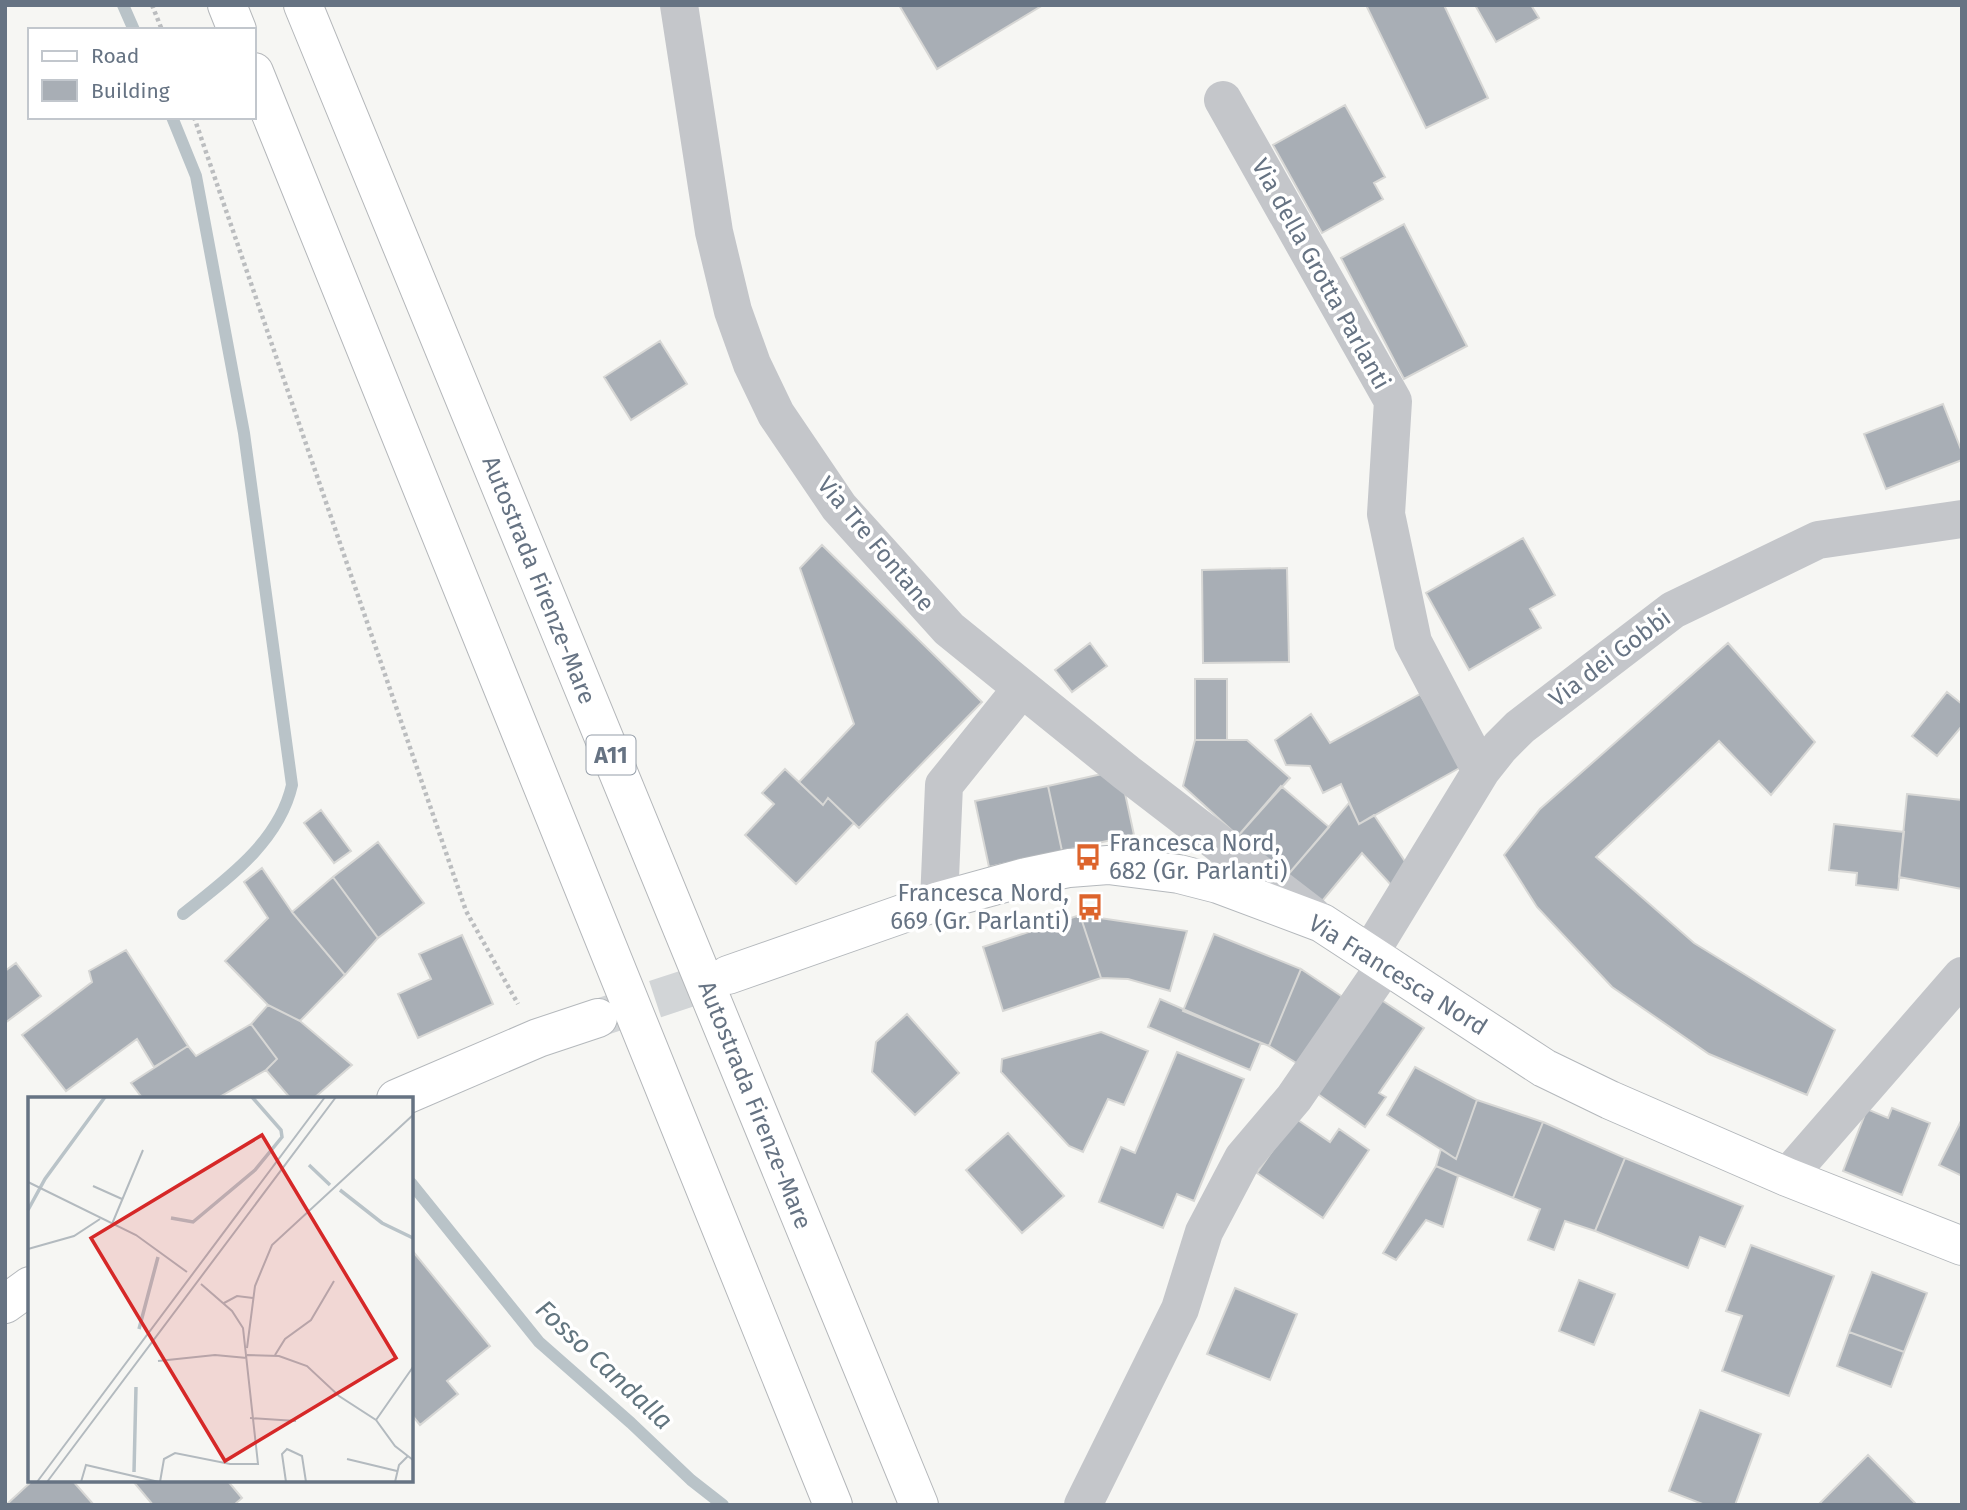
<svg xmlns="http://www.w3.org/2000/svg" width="1967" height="1510" font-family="'Fira Sans',sans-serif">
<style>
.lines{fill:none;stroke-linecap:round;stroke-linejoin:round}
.stream{stroke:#b9c3c8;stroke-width:12}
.building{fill:#a8aeb5;stroke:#d7d7d5;stroke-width:2}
.major-tunnel{stroke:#d2d5d7;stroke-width:38;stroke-dasharray:38 19;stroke-linecap:butt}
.major-casing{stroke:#b4b8bc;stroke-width:40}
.highway-casing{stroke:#b4b7ba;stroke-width:40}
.path{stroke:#bbbdbf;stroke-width:4.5;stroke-dasharray:3.5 3.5;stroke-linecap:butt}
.minor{stroke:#c4c6ca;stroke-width:38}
.major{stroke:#fff;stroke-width:38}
.highway{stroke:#fff;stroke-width:38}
.labels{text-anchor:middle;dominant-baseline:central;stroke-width:7;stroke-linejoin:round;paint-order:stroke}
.shield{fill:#fff;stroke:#949da8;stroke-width:2}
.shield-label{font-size:23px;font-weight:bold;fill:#667383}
.street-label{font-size:24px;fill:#667383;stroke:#fff}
.poi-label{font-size:24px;fill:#667383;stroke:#fff;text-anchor:start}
.water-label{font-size:26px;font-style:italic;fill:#62757f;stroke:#fff}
.inset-river{fill:none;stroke:#b9c3c8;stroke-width:3.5}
.inset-road{fill:none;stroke:#b3babf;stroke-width:2}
.view{fill:#d62828;fill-opacity:0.15;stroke:#d62828;stroke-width:3.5}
.inset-edge{fill:none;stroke:#667383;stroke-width:3.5}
</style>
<rect width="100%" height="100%" fill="#f6f6f3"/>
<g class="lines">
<path class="stream" d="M 123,5 L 134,30
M 172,117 L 196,176 L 244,433 L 292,785 C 279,842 227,879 183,914
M 411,1183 L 539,1342 L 631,1423 L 691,1480 L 723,1505"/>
</g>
<path class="building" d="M 899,5 L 1043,5 L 937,69 Z
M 1366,5 L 1444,5 L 1488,98 L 1426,128 Z
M 1475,5 L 1531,5 L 1539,18 L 1496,42 Z
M 1345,105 L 1385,177 L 1374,183 L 1383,199 L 1322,233 L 1273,145 Z
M 1404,224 L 1467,346 L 1404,379 L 1341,258 Z
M 660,341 L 687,384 L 631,420 L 604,377 Z
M 1943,404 L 1962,452 L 1962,460 L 1886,489 L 1864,434 Z
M 1523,538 L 1555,595 L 1530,609 L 1541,628 L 1469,670 L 1426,593 Z
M 822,545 L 982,702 L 859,828 L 828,798 L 823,805 L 799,782 L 854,724 L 800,568 Z
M 1287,568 L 1289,662 L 1203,663 L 1202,570 Z
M 1090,643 L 1107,666 L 1072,692 L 1055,670 Z
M 1728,643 L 1815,742 L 1771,795 L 1719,741 L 1596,857 L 1694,943 L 1835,1030 L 1807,1095 L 1709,1054 L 1612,987 L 1537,907 L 1504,855 L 1540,809 Z
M 1195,679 L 1227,679 L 1227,740 L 1195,740 Z
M 1947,692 L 1962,704 L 1962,726 L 1937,756 L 1912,736 Z
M 1420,694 L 1463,766 L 1359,824 L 1341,784 L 1323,793 L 1310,766 L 1286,765 L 1275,740 L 1311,714 L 1330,743 Z
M 1195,740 L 1247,740 L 1290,778 L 1238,836 L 1183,786 Z
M 785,769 L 823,805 L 828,798 L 854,823 L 796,884 L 745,835 L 774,804 L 762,793 Z
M 1120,770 L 1134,835 L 1062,851 L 1048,786 Z
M 1048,786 L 1062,851 L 989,867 L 975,801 Z
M 1281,786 L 1329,827 L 1286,877 L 1238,836 Z
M 1907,794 L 1962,800 L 1962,889 L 1899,877 Z
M 1349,803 L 1359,824 L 1374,815 L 1408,866 L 1392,886 L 1362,853 L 1318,906 L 1286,877 Z
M 321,810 L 351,851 L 334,863 L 304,823 Z
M 1834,824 L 1904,832 L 1898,890 L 1856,885 L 1857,873 L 1829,870 Z
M 378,842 L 424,903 L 378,938 L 333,877 Z
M 262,868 L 292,912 L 345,975 L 300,1021 L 268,1005 L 225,961 L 268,918 L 244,882 Z
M 333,877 L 378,938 L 345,975 L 292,912 Z
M 1080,915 L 1101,978 L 1003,1011 L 983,947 Z
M 1080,915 L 1187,931 L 1170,991 L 1128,979 L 1101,978 Z
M 1214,934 L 1301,969 L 1269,1046 L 1183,1011 Z
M 462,935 L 493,1004 L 418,1038 L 398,994 L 431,979 L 419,954 Z
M 126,950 L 188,1046 L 154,1067 L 137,1039 L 66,1091 L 22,1035 L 92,982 L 89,971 Z
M 16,963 L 41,996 L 5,1023 L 5,971 Z
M 1301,969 L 1353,1004 L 1306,1069 L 1269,1046 Z
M 1160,999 L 1261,1043 L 1250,1070 L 1148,1027 Z
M 1380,999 L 1424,1028 L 1379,1093 L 1386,1097 L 1365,1127 L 1315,1092 Z
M 268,1005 L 300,1021 L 352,1065 L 313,1099 L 291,1099 L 266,1070 L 277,1059 L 251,1024 Z
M 907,1014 L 959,1073 L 915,1115 L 872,1072 L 876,1042 Z
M 251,1024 L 277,1059 L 266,1070 L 216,1099 L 143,1099 L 131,1083 L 188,1046 L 196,1056 Z
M 1101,1032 L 1148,1051 L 1124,1105 L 1108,1099 L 1083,1152 L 1069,1146 L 1001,1072 L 1002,1059 Z
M 1177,1052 L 1244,1079 L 1194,1201 L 1177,1194 L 1163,1228 L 1099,1202 L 1121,1147 L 1135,1153 Z
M 1415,1067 L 1477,1100 L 1456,1159 L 1387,1115 Z
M 1477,1100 L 1543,1122 L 1513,1198 L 1436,1166 L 1441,1149 L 1456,1159 Z
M 1892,1108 L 1930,1123 L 1902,1195 L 1843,1171 L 1867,1109 L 1888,1118 Z
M 1295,1118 L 1330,1142 L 1339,1129 L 1369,1150 L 1323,1218 L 1257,1173 Z
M 1962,1119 L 1962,1176 L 1939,1165 Z
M 1543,1122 L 1625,1158 L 1595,1231 L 1565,1221 L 1554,1250 L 1528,1240 L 1540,1209 L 1513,1198 Z
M 1008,1133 L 1064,1196 L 1022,1233 L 966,1170 Z
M 1625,1158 L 1743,1206 L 1725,1247 L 1700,1237 L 1688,1268 L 1595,1231 Z
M 1436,1166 L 1458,1176 L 1443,1227 L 1426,1220 L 1396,1260 L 1383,1253 Z
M 1751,1245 L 1834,1276 L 1789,1396 L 1722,1371 L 1742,1316 L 1726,1311 Z
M 411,1249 L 490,1346 L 447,1381 L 458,1394 L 420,1425 L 411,1414 Z
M 1872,1272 L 1927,1293 L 1904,1352 L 1849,1332 Z
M 1579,1280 L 1615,1294 L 1594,1345 L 1559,1331 Z
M 1235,1288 L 1297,1314 L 1270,1380 L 1207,1354 Z
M 1849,1332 L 1904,1352 L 1891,1387 L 1837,1366 Z
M 1700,1410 L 1761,1434 L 1735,1505 L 1705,1505 L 1669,1491 Z
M 1868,1455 L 1917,1505 L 1818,1505 Z
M 33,1480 L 72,1480 L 94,1505 L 6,1505 Z
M 132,1480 L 227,1480 L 242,1498 L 234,1505 L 153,1505 Z"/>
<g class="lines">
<path class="major-tunnel" d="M 601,1017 L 728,975"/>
<defs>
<path id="major" d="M 728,975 L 939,901 L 1026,877 L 1069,868 L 1108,865 L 1179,874 L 1218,884 L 1322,923 L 1544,1068 L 1610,1100 L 1787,1177 L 1962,1246
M 396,1099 L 538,1038 L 598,1018
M 5,1304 L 30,1286"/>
<path id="highway" d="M 227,5 L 237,30
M 303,5 L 919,1505
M 254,72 L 833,1505"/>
</defs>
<use href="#major" class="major-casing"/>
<use href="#highway" class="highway-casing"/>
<path class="path" d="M 152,5 L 162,30
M 194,117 L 466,911 L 518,1004"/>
<path class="minor" d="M 679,5 L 714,232 L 733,311 L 752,364 L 776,414 L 839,507 L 949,629 L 1127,773 L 1312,915
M 1223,100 L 1393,401 L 1386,514 L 1413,642 L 1481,771
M 939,901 L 944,785 L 1022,688
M 1370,953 L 1481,771 L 1500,747 L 1520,727 L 1673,610 L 1818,540 L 1962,519
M 1787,1177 L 1962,976
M 1083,1505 L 1180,1309 L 1204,1232 L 1243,1158 L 1294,1098 L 1386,964"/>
<use href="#major" class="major"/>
<use href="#highway" class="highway"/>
</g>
<defs>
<symbol id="bus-bare" viewBox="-9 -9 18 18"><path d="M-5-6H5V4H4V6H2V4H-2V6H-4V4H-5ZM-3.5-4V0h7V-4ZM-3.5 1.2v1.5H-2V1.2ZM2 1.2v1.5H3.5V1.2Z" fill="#dd642c" stroke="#fff" stroke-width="2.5" paint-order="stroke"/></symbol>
</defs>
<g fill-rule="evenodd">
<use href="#bus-bare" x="1069" y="838" width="38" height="38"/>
<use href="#bus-bare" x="1071" y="888" width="38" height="38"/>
</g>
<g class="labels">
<rect class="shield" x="586.5" y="735.5" width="49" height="39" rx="5"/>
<g class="shield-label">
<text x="611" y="755">A11</text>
</g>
<g class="street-label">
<text transform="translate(1321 274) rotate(61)">Via della Grotta Parlanti</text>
<text transform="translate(876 544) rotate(50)">Via Tre Fontane</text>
<text transform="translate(539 580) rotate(68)">Autostrada Firenze-Mare</text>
<text transform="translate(1610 658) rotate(-37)">Via dei Gobbi</text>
<text transform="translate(1398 975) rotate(32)">Via Francesca Nord</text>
<text transform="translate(755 1105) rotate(68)">Autostrada Firenze-Mare</text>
</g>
<g class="poi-label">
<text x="1109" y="843">Francesca Nord,<tspan x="1109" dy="28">682 (Gr. Parlanti)</tspan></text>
<text x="1069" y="893" text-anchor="end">Francesca Nord,<tspan x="1069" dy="28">669 (Gr. Parlanti)</tspan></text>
</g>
<g class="water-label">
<text transform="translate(604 1365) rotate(43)">Fosso Candalla</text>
</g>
</g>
<g transform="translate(28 1097)">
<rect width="385" height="385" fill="#f6f6f3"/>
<path class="inset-river" d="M 281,68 L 302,88M 312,93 L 354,126 L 385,141M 0,113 L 17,82 L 77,0M 143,121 L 165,125 L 227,73 L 254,40 L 253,33 L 224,0M 111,232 L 130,160M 106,375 L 108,290"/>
<path class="inset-road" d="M 0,85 L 108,138 L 159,175M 65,89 L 94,102M 84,127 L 115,53M 0,152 L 46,139 L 72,122M 196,206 L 209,199 L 225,201M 219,251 L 227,189 L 244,148 L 385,18M 219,258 L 251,259 L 279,269 L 311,299 L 348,323 L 367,349 L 385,363M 247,258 L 257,242 L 283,223 L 306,184M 130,264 L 187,258 L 219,261M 222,321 L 268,324M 348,323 L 385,270M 319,362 L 369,374M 9,385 L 297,0M 19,385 L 308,0M 53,385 L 58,368 L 131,385M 132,385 L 136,362 L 147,356 L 202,367 L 230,367 L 215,231 L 204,214 L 173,187M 258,385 L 254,357 L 259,352 L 274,359 L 278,385M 367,385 L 371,368 L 380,359"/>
<path class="view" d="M 234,38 L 368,261 L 197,364 L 63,141 Z"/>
<rect width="385" height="385" class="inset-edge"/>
</g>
<rect width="1967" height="1510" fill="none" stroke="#667383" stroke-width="14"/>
<rect x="28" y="28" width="228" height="91" fill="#ffffff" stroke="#c2c7cd" stroke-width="2"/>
<rect x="42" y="51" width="35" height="10" fill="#ffffff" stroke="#c2c7cd" stroke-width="2"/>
<text x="91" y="63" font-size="21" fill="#667383">Road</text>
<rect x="42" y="80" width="35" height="21" fill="#a8aeb5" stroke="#c2c7cd" stroke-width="2"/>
<text x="91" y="98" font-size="21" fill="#667383">Building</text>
</svg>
